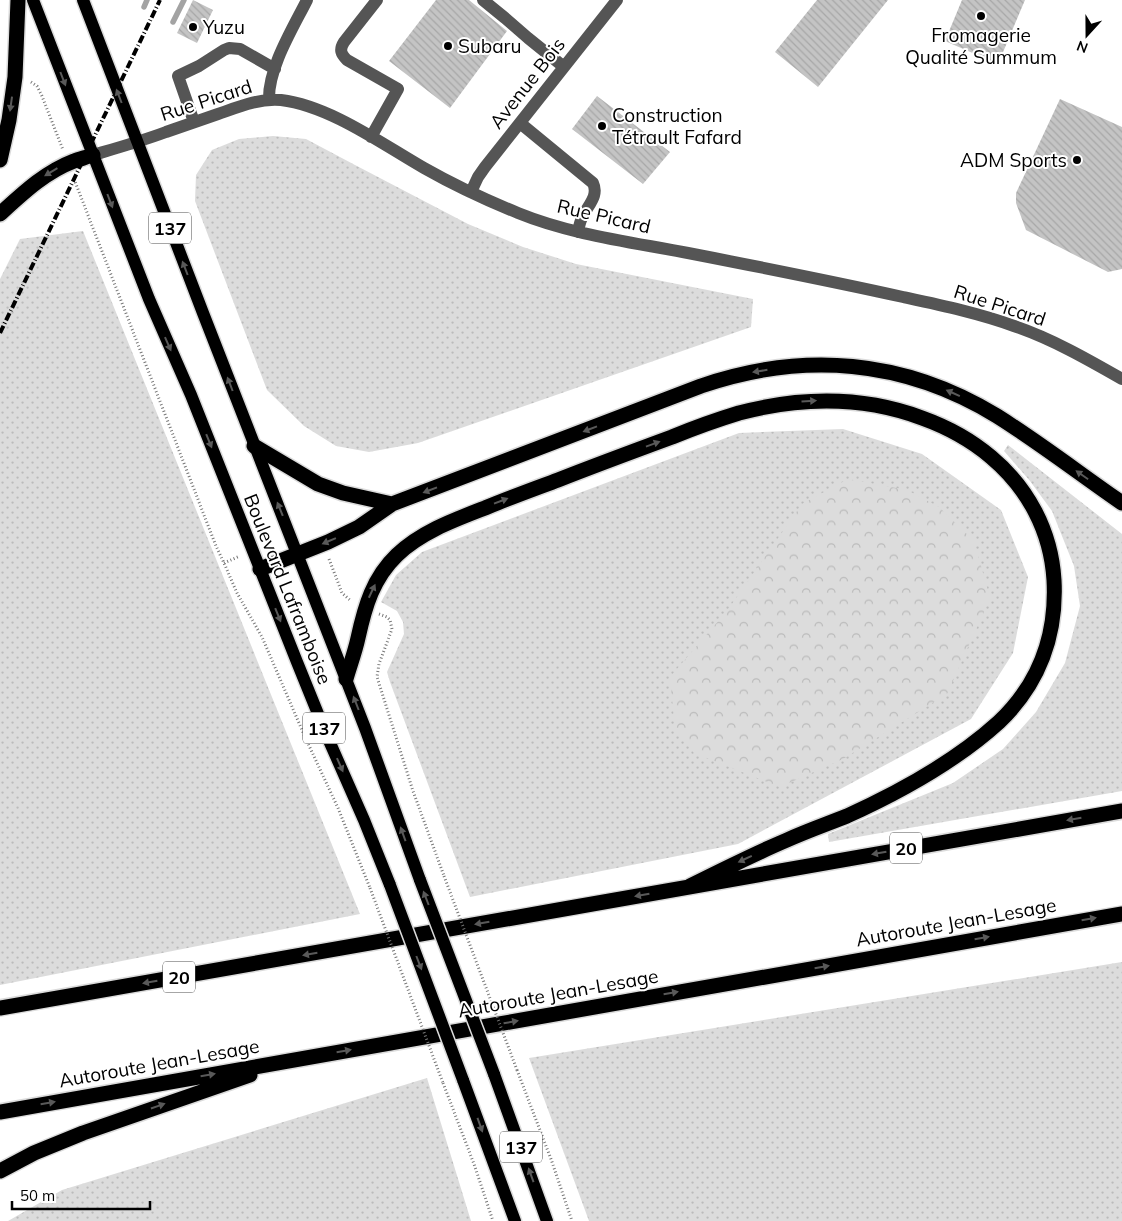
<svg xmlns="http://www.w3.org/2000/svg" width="1122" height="1221" font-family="Mulish,sans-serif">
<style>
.grass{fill:url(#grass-dots)}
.forest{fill:url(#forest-crowns)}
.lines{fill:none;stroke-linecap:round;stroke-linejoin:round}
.stream{stroke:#a3a3a3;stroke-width:5.5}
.building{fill:url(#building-back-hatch)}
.major-casing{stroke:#dbdbdb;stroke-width:15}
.highway-casing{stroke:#dbdbdb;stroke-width:18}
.path{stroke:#777;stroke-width:3;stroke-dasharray:1 2.5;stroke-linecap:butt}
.minor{stroke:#555;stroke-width:12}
.major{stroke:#000;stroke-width:12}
.highway{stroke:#000;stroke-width:15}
.rail{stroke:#000;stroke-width:4;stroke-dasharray:8 2.5 1 2.5;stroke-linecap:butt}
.major-bridge-casing{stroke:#dbdbdb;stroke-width:15;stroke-linecap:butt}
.path-bridge{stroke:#777;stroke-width:3;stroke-dasharray:1 2.5;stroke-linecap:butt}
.major-bridge{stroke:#000;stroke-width:12}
.oneway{fill:#595959}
.poi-dot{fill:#000;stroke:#fff;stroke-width:2}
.labels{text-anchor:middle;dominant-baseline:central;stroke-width:4;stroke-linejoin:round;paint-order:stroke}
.shield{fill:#fff;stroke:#4c4c4c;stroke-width:1}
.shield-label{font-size:18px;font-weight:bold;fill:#000}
.poi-label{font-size:19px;fill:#000;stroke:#fff;text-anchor:start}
.street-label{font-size:19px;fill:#000;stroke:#fff}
</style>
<defs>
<pattern id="grass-dots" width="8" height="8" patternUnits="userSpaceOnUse" patternTransform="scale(1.25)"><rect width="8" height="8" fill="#dcdcdc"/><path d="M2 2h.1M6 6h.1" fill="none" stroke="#bbb" stroke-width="1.8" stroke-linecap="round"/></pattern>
<pattern id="forest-crowns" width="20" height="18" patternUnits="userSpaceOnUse" patternTransform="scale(1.25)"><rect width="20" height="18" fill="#dcdcdc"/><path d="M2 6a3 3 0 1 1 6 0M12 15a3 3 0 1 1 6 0" fill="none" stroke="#bbb"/></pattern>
<pattern id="building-back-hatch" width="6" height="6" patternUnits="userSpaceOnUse" patternTransform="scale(1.25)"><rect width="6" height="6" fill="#c4c4c4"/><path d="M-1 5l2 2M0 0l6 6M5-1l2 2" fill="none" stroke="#a7a7a7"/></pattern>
</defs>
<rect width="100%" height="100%" fill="#fff"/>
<path class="grass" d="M 273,136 L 306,139 L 355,165 L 468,224 L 523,247 L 576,264 L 753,299 L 751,327 L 418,443 L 369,452 L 336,446 L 304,426 L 267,390 L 195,201 L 196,175 L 212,150 L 239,139 Z
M 83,231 L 360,914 L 0,985 L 0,279 L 20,239 Z
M 843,429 L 922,454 L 1001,510 L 1028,577 L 1013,653 L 971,719 L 738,844 L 470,897 L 390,682 L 387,672 L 404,634 L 403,622 L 397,611 L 381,602 L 396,575 L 422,552 L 739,433 Z
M 1008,445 L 1122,534 L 1122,791 L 829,842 L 828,834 L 953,783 L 1003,749 L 1036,712 L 1065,663 L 1080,606 L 1074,566 L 1052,511 L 1030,481 L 1004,451 Z
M 1122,962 L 1122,1221 L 589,1221 L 529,1058 Z
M 427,1078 L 471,1221 L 8,1221 L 62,1190 Z"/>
<path class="forest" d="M 848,479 L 907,490 L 939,507 L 974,541 L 990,598 L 947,694 L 843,759 L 780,787 L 694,753 L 675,729 L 670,677 L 727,611 L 802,504 Z"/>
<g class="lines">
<path class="stream" d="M 144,7 L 147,0
M 173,22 L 184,0"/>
</g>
<path class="building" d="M 193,0 L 213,10 L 197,43 L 177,33 Z
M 436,0 L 469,0 L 507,31 L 450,108 L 389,61 Z
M 817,0 L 888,0 L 818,87 L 775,52 Z
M 962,0 L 1025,0 L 998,64 L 945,41 Z
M 597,96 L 670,152 L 643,184 L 572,129 Z
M 1060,99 L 1122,127 L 1122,269 L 1108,272 L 1026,230 L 1016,203 L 1016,193 Z"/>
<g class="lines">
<defs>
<path id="major" d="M 33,0 L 149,299 L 191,395 L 297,662 L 327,736 L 364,820 L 390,885
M 83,0 L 203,313 L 365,728 L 420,880
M 494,1074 L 547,1221
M 463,1080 L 515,1221"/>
<path id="highway" d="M 0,160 L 9,120 L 15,77 L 18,0
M 0,214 C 23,193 45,172 74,161 C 80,159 87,157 93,155
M 254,446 L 318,484 L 343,493 L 392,504
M 260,569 L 328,542 L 359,527 L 392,504 L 701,386 C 803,351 904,359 997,416 C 1040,443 1080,474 1122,503
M 346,679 C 350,665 355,652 358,638 C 365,606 373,578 397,555 C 421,532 454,520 485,508 C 509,498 534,489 558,480 C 596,465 634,451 672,437 C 694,428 716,420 739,413 C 800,397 863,396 922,418 C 947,427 971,440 991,457 C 1028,488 1051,531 1054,580 C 1057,635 1039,684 999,722 C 955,762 900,792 847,816 C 827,824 807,831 787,840 C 754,854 722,870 690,886
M 0,1008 C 374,943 748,876 1122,811
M 0,1112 L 1122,914
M 0,1171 L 34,1153 L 83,1133 L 250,1075"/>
</defs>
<use href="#major" class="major-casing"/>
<use href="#highway" class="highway-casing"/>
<path class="path" d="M 31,82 L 37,86 L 42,96 L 63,150
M 74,179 L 216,546 L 224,563 L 237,593 L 262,637 L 305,737 L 338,808 L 370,888
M 329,559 L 342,593 L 351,601
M 224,563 L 240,556
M 379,614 L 387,617 L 390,620 L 392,629 L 379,664 L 377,677 L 413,791 L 444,876
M 517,1070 L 551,1159 L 572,1221
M 443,1083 L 474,1164 L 493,1221"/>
<path class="minor" d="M 483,0 L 505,18 L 528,38 L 564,67
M 269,100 C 268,68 293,28 307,0
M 194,122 L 178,76 L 199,66 L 224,50 L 229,48 L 240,49 L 275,69
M 520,123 L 593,183 C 599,196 588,205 583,216 C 580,221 579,226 578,232
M 371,137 L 398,89 L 347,60 C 341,54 339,50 344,42 L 377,0
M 93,155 C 117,148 142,141 166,132 C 183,126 201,120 218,114 C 238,107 259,98 281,100 C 330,106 382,144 424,168 C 454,185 486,200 518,213 C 572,235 631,242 688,253 C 760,267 831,281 903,297 C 940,305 978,313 1014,326 C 1052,339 1087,359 1122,379
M 471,192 L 478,177 L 485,167 L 617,0"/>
<use href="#major" class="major"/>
<use href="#highway" class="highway"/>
<path class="rail" d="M 0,333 L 160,0"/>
<defs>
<path id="major-bridge" d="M 420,880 L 494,1074
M 390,885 L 463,1080"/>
</defs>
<use href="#major-bridge" class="major-bridge-casing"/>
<path class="path-bridge" d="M 444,876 L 517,1070
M 370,888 L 443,1083"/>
<use href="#major-bridge" class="major-bridge"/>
</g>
<defs><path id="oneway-solid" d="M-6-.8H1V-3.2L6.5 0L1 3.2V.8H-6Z" transform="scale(1.25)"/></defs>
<g class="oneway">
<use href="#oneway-solid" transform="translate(63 79) rotate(69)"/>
<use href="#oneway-solid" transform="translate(119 96) rotate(-111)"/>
<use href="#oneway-solid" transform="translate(11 104) rotate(98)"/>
<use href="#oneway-solid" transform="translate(51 172) rotate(149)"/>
<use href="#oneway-solid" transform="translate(110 201) rotate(69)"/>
<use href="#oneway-solid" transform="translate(185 268) rotate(-111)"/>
<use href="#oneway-solid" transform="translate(168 344) rotate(66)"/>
<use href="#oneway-solid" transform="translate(760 371) rotate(171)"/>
<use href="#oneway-solid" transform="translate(230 384) rotate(-111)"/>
<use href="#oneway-solid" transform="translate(953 393) rotate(-156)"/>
<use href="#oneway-solid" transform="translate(809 401) rotate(-3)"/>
<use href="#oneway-solid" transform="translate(590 429) rotate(159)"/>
<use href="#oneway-solid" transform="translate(209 441) rotate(68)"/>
<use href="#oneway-solid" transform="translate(653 444) rotate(-20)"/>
<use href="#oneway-solid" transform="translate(1082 475) rotate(-145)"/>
<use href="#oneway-solid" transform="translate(430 490) rotate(159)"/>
<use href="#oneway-solid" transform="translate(501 501) rotate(-21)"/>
<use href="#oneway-solid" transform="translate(280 509) rotate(-112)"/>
<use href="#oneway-solid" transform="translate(329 541) rotate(157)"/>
<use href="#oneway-solid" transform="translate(372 591) rotate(-65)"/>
<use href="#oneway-solid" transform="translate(278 615) rotate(68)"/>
<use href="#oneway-solid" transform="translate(356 703) rotate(-111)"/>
<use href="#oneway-solid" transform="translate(340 765) rotate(66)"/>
<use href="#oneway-solid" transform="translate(1074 819) rotate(170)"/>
<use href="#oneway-solid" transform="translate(403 834) rotate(-110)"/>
<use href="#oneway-solid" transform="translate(879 853) rotate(170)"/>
<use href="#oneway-solid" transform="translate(745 859) rotate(155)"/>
<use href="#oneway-solid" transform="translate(642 895) rotate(170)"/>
<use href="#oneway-solid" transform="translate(426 898) rotate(-111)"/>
<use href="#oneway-solid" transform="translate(1089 919) rotate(-10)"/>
<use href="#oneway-solid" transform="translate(482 923) rotate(170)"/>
<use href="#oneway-solid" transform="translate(982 938) rotate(-10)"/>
<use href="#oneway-solid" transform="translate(310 954) rotate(170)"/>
<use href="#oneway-solid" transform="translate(419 963) rotate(69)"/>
<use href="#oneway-solid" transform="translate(822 967) rotate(-10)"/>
<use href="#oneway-solid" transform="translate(150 982) rotate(170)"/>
<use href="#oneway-solid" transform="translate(671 993) rotate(-10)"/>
<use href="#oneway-solid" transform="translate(511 1022) rotate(-10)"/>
<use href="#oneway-solid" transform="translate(344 1051) rotate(-10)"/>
<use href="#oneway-solid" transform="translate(208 1075) rotate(-10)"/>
<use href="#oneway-solid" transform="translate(48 1103) rotate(-10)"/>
<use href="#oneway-solid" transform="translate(158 1106) rotate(-19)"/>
<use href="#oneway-solid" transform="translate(480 1125) rotate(70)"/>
<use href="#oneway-solid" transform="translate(531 1175) rotate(-110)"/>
</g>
<g class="poi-dot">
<circle cx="981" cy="16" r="5"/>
<circle cx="193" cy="27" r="5"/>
<circle cx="448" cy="46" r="5"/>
<circle cx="602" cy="126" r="5"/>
<circle cx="1077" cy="160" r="5"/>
</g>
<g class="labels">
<g class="shield">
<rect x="149" y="212.5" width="42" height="31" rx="4"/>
<rect x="303" y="712.5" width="42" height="31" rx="4"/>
<rect x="890" y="832.5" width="32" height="31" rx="4"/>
<rect x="163" y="961.5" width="32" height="31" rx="4"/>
<rect x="500" y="1131.5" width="42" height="31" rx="4"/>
</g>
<g class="shield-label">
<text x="170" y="228">137</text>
<text x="324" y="728">137</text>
<text x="906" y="848">20</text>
<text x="179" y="977">20</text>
<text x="521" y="1147">137</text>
</g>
<g class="poi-label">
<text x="203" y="27">Yuzu</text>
<text x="981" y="35" text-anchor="middle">Fromagerie<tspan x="981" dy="22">Qualité Summum</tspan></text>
<text x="458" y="46">Subaru</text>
<text x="612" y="115">Construction<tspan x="612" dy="22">Tétrault Fafard</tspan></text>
<text x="1067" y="160" text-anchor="end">ADM Sports</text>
</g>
<g class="street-label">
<text transform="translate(527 83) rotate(-52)">Avenue Bois</text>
<text transform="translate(206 100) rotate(-18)">Rue Picard</text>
<text transform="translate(604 216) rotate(13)">Rue Picard</text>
<text transform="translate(1000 305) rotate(18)">Rue Picard</text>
<text transform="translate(288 589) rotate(68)">Boulevard Laframboise</text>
<text transform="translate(956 922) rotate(-10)">Autoroute Jean-Lesage</text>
<text transform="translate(558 993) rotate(-10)">Autoroute Jean-Lesage</text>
<text transform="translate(159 1063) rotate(-10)">Autoroute Jean-Lesage</text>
</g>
</g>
<g transform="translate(1087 35) rotate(201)" stroke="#ffffff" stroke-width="4" paint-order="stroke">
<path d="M0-4L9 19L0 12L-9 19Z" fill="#000000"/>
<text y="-8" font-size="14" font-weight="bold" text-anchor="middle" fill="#000000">N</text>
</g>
<path d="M12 1201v8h138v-8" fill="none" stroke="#000000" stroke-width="2.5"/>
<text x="20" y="1201" font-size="15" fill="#000000" stroke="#ffffff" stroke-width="4" paint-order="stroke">50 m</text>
</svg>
